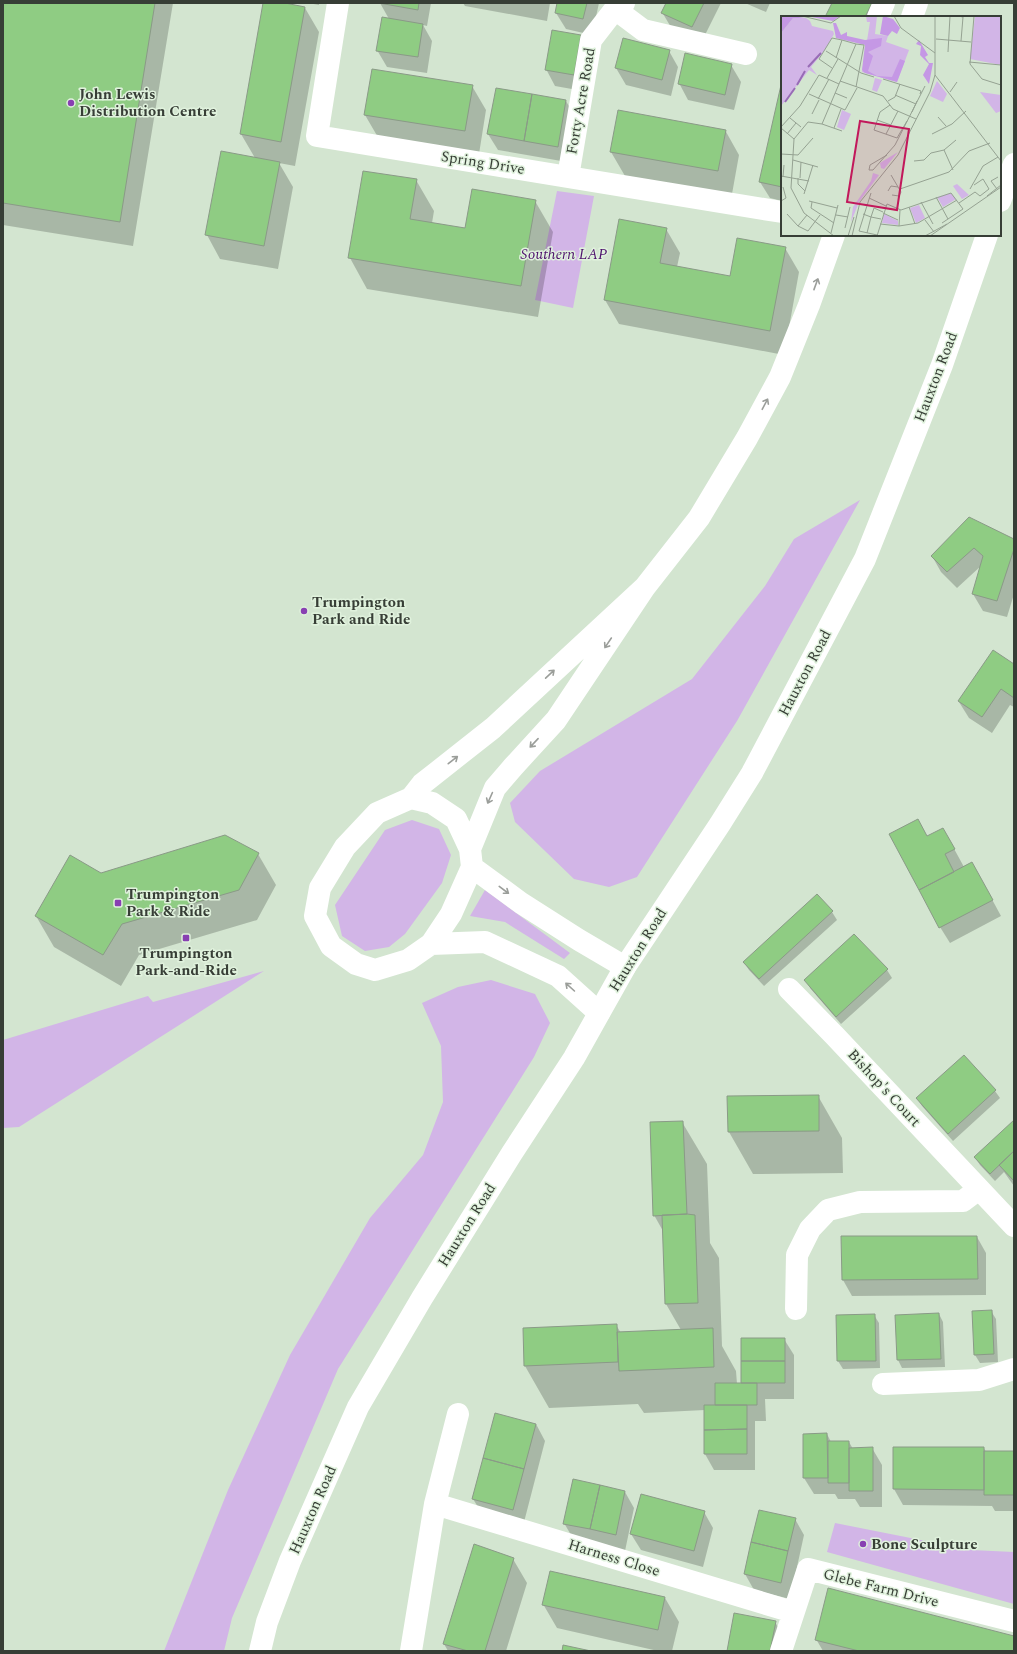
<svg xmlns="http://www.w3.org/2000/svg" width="1017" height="1654" font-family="Spectral,serif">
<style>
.green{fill:#d2b5e7}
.shadow{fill:#0003}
.building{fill:#8fcc83;stroke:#8a9a87}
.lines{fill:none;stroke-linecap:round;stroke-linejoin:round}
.minor{stroke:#fff;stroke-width:22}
.major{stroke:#fff;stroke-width:22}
.oneway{stroke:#9b9e9a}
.poi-dot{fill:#883fb2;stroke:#e0f2dd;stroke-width:1.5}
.labels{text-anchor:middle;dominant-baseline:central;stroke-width:3;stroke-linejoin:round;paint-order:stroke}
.poi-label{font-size:15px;font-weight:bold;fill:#373e36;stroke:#e0f2dd;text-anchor:start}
.street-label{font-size:15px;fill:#373e36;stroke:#e0f2dd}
.park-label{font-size:15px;font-style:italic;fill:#4e126d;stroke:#e0f2dd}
.inset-river{fill:none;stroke:#986cb6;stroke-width:2}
.inset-road{fill:none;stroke:#95a292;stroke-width:1}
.view{fill:#c2185b;fill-opacity:0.15;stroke:#c2185b;stroke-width:2}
.inset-edge{fill:none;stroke:#373e36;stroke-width:2}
</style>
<rect width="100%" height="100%" fill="#d3e5d0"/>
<path class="green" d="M 557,191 L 594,196 L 573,308 L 535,300 Z
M 860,500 L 737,721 L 637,877 L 609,887 L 574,879 L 515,822 L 510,803 L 540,771 L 692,679 L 765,586 L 794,539 Z
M 412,820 L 439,829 L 451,855 L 442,883 L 405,934 L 389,947 L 365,951 L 342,936 L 335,905 L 385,830 Z
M 485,890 L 570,953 L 564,959 L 505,922 L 470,916 Z
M 264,971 L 19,1127 L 3,1128 L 3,1040 L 148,996 L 153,1002 Z
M 491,980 L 535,994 L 550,1023 L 534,1057 L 338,1369 L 232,1618 L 224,1651 L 164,1651 L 228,1490 L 290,1355 L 370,1218 L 423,1155 L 443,1102 L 441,1046 L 422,1003 L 458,987 Z
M 835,1523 L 971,1550 L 1014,1552 L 1014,1604 L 827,1552 Z"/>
<path class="shadow" d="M 3,3 L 173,3 L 133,246 L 3,225 Z
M 264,3 L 279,3 L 305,8 L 319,32 L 295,166 L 279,163 L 293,187 L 278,269 L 220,259 L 207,235 L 255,158 L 241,134 Z
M 308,3 L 319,3 L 319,5 Z
M 380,3 L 431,3 L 427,26 L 423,25 L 432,41 L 427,73 L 387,67 L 377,50 L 389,19 Z
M 463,3 L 550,3 L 547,21 L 465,6 Z
M 559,3 L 599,3 L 592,35 L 566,29 L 556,13 Z
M 667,3 L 721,3 L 701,43 L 672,29 L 662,12 Z
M 745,3 L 770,3 L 766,12 Z
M 833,3 L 883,3 L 882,17 L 826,17 Z
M 580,36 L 590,52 L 583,91 L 555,86 L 546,69 Z
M 669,51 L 678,67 L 671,96 L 626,85 L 616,68 Z
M 731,65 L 741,82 L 734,110 L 688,100 L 679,83 Z
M 472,86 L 486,110 L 479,154 L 379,139 L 365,115 Z
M 782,87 L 782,201 L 770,198 L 760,182 Z
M 566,101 L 575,117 L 567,162 L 498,150 L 488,134 Z
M 725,130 L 739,155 L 732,194 L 625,176 L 611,152 Z
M 416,180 L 434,211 L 432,223 L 466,229 L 535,201 L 553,232 L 538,317 L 367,289 L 350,258 Z
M 666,229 L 680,253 L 677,267 L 731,277 L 785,248 L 799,272 L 784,355 L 619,324 L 605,300 Z
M 1014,540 L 1014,594 L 1007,617 L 983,611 L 973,594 L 982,565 L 957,588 L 941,572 L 932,556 Z
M 1014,665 L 1014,707 L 1010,705 L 992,733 L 969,718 L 959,702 Z
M 927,837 L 952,845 L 964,867 L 981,879 L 1001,916 L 950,943 L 940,927 Z
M 258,854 L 276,885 L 257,920 L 139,955 L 121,986 L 54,947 L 36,916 L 101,874 Z
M 817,896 L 832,912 L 837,920 L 764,986 L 749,970 L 744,962 Z
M 887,970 L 892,978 L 841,1024 L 810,988 L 806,980 Z
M 964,1056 L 995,1091 L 1000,1098 L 953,1141 L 922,1106 L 917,1098 Z
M 818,1096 L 842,1138 L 843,1173 L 753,1174 L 729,1132 Z
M 1014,1121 L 1014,1186 L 1004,1172 L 995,1181 L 980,1165 L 975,1157 Z
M 682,1122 L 707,1164 L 710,1243 L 719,1258 L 722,1346 L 736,1371 L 737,1384 L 742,1384 L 784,1339 L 794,1355 L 794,1399 L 765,1399 L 766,1421 L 755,1421 L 755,1470 L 714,1470 L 705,1454 L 705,1410 L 644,1413 L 638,1404 L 549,1408 L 525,1366 L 616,1325 L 621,1333 L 681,1330 L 666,1304 L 663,1231 L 654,1215 Z
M 977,1237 L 986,1253 L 986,1295 L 852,1296 L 843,1280 Z
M 991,1311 L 996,1319 L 998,1362 L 980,1363 L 975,1355 Z
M 939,1314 L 943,1322 L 945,1367 L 902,1368 L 898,1360 L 896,1316 Z
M 874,1315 L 879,1323 L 880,1368 L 843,1369 L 838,1361 L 837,1316 Z
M 536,1424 L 545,1441 L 523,1526 L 483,1515 L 473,1499 Z
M 827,1434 L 831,1442 L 849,1442 L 853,1449 L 872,1448 L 882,1465 L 882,1507 L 860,1507 L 855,1499 L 838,1499 L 835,1494 L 814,1494 L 804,1478 Z
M 894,1448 L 984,1448 L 986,1452 L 1014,1452 L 1014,1511 L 995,1511 L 992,1506 L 903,1505 L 894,1489 Z
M 574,1481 L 625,1492 L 634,1508 L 625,1551 L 574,1540 L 564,1523 Z
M 704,1512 L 713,1528 L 703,1567 L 641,1550 L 631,1534 Z
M 795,1519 L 804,1535 L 790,1599 L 754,1590 L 745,1574 Z
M 513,1559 L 527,1583 L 506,1651 L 448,1651 L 444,1644 Z
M 665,1598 L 679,1622 L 672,1651 L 658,1651 L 557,1628 L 543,1604 Z
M 775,1622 L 789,1646 L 788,1651 L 728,1651 Z
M 1014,1637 L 1014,1651 L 823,1651 L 816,1639 Z"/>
<path class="building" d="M 3,3 L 155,3 L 120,222 L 3,203 Z
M 263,3 L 285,3 L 305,7 L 281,142 L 240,134 Z
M 379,3 L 419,3 L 418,10 Z
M 557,3 L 587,3 L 583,19 L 555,13 Z
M 666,3 L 704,3 L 692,27 L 661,13 Z
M 832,3 L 872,3 L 865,17 L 825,17 Z
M 382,17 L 423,24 L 418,57 L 376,51 Z
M 552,30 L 581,35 L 574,75 L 545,70 Z
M 623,38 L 670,50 L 662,80 L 615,68 Z
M 685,53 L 732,64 L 725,95 L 678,84 Z
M 372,69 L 473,85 L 465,131 L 364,115 Z
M 781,85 L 782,85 L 782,187 L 759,182 Z
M 496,88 L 532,94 L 524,141 L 487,134 Z
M 532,94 L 566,100 L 558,147 L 524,141 Z
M 618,110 L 726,130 L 718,171 L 610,152 Z
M 221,151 L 280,162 L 264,246 L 205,235 Z
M 363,171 L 417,179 L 410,219 L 465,228 L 472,189 L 536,200 L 521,286 L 348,258 Z
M 619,219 L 667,228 L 660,263 L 730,276 L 737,238 L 786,247 L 770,331 L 604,300 Z
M 969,517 L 1014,539 L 1014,549 L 997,601 L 972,594 L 983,556 L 974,548 L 947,572 L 931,556 Z
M 993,650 L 1014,664 L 1014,698 L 1001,689 L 982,717 L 958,701 Z
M 918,819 L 927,836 L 943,828 L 955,849 L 945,854 L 954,872 L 919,890 L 889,834 Z
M 225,835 L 259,853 L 239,890 L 122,924 L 103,955 L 35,916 L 70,855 L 101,873 Z
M 972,862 L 993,900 L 939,928 L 919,890 Z
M 817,894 L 833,911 L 759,979 L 743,962 Z
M 854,934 L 888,969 L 836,1017 L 804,980 Z
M 964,1055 L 996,1090 L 948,1134 L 916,1098 Z
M 819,1095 L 819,1131 L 728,1132 L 727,1096 Z
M 1014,1120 L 1014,1151 L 990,1174 L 974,1157 Z
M 683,1121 L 687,1214 L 653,1216 L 650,1122 Z
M 1014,1151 L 1014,1181 L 999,1165 Z
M 687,1214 L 695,1215 L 698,1303 L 665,1304 L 662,1215 Z
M 841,1236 L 977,1236 L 978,1279 L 842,1280 Z
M 992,1310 L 994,1354 L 974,1355 L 972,1311 Z
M 939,1313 L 941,1359 L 897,1360 L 895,1315 Z
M 875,1314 L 876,1361 L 837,1361 L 836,1315 Z
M 617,1324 L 618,1362 L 524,1366 L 523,1328 Z
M 713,1328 L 714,1367 L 619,1371 L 617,1332 Z
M 741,1338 L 785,1338 L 785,1361 L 741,1361 Z
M 741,1361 L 785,1361 L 785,1383 L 741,1383 Z
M 715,1383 L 757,1383 L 757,1405 L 715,1405 Z
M 704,1405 L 747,1405 L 747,1429 L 704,1430 Z
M 495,1413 L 536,1424 L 524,1469 L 483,1458 Z
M 747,1429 L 747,1454 L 704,1454 L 704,1430 Z
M 827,1433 L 828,1478 L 803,1478 L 803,1434 Z
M 828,1441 L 849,1441 L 849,1483 L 828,1483 Z
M 873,1447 L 873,1491 L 849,1491 L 849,1448 Z
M 893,1447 L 984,1447 L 984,1490 L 893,1489 Z
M 984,1451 L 1014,1451 L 1014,1495 L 984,1495 Z
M 483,1458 L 524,1469 L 513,1510 L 472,1499 Z
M 573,1479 L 600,1485 L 590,1529 L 563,1524 Z
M 600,1485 L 625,1491 L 616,1535 L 590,1529 Z
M 641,1494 L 705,1511 L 694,1551 L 630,1534 Z
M 759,1510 L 796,1518 L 788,1551 L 751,1542 Z
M 751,1542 L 788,1551 L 781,1583 L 744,1574 Z
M 474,1544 L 514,1558 L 485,1651 L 468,1651 L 443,1644 Z
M 550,1571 L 665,1597 L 658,1630 L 542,1605 Z
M 828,1588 L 1014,1636 L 1014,1651 L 859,1651 L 815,1640 Z
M 734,1613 L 776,1621 L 770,1651 L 727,1651 Z
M 563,1645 L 591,1651 L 562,1651 Z"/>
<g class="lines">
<path class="minor" d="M 338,3 L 317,136 L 782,212
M 615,9 L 643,30 L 746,54
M 878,17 L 884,3
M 912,17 L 917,3
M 568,177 L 591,40 L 615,9 L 624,3
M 411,798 L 432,803 L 456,819 L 470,849 L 472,867 L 451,914 L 431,944 L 408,960 L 375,970 L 356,964 L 331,946 L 315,916 L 320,888 L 345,847 L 377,813 L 411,798 L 422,784 L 493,728 L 645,587
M 470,849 L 495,788 L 513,767 L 556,720 L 645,587 L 699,518 L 747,438 L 780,377 L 809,305 L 834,235
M 472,867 L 521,903 L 579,940 L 625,967
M 431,944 L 485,942 L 558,976 L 599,1013
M 789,989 L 834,1035 L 1014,1226
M 796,1309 L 797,1255 L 810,1229 L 828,1210 L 860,1202 L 963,1201 L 979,1189
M 883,1384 L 979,1380 L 1014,1369
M 435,1504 L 793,1612
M 411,1651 L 435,1504 L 458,1414
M 781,1651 L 808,1569 L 1014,1621"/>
<path class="major" d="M 1000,201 L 1014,164
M 260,1651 L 267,1622 L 290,1561 L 358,1407 L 422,1298 L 512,1153 L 574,1058 L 625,967 L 720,824 L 752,773 L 865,559 L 942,365 L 987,235"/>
</g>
<defs><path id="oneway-shaft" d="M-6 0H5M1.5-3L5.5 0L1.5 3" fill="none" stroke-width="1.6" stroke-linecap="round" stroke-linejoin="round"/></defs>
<g class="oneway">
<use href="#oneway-shaft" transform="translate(816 284) rotate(-70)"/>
<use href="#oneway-shaft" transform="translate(765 404) rotate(-62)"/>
<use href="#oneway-shaft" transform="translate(608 643) rotate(124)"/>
<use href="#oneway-shaft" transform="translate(550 674) rotate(-43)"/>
<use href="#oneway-shaft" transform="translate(534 743) rotate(133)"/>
<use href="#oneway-shaft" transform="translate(453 760) rotate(-38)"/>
<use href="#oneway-shaft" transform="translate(490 798) rotate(114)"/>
<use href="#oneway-shaft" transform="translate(504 890) rotate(37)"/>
<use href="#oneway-shaft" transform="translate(570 987) rotate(-138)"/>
</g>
<g class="poi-dot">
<circle cx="71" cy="103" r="4"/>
<circle cx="304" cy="611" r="4"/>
<rect x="114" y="899" width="8" height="8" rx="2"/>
<rect x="182" y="934" width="8" height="8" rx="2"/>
<circle cx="863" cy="1544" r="4"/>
</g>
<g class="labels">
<g class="poi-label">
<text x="79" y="94">John Lewis<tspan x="79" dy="17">Distribution Centre</tspan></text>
<text x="312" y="602">Trumpington<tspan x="312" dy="17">Park and Ride</tspan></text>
<text x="126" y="894">Trumpington<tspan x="126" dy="17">Park &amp; Ride</tspan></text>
<text x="186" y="953" text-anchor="middle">Trumpington<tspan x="186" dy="17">Park-and-Ride</tspan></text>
<text x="871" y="1544">Bone Sculpture</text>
</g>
<g class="street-label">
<text transform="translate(581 101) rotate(-80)">Forty Acre Road</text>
<text transform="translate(483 163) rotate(9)">Spring Drive</text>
<text transform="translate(936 377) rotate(-69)">Hauxton Road</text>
<text transform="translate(805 673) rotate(-62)">Hauxton Road</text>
<text transform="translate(638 950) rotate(-58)">Hauxton Road</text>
<text transform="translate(884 1088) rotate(47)">Bishop's Court</text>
<text transform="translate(467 1225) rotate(-58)">Hauxton Road</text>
<text transform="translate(313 1510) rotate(-66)">Hauxton Road</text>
<text transform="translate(614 1558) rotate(17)">Harness Close</text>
<text transform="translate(881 1588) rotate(14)">Glebe Farm Drive</text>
</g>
<g class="park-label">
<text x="564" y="254">Southern LAP</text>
</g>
</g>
<g transform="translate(781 16)">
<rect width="220" height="220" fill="#d3e5d0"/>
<path d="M 85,0 L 96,0 L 94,18 L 107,20 L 105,26 L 128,34 L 116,66 L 81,56 L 89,6 L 86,6 ZM 194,0 L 220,0 L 220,49 L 189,43 ZM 12,2 L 25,2 L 29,5 L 31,10 L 52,15 L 53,18 L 44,34 L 30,51 L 36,59 L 28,54 L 0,90 L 0,17 ZM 94,62 L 101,64 L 96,76 L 91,74 ZM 156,65 L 166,78 L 162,86 L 149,80 ZM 199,76 L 220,79 L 220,95 L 215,97 ZM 61,94 L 70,98 L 63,114 L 56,111 ZM 117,136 L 103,153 L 100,152 L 99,147 ZM 92,157 L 98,159 L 78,186 L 70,206 L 72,191 L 90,165 ZM 176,168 L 188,179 L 181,183 L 172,170 ZM 170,177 L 175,183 L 162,191 L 156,181 ZM 138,189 L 144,202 L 135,207 L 129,192 ZM 103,198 L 117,205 L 117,209 L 101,207 Z" fill="#d2b5e7"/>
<path d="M 10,0 L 25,2 L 12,2 L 0,17 L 0,1 ZM 25,0 L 59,0 L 52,5 ZM 102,0 L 112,3 L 119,12 L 116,18 L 111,15 L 107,20 L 99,18 ZM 52,7 L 55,7 L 60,19 L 66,16 L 66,20 L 84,24 L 101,22 L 100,30 L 87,36 L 92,40 L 87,55 L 96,60 L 111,61 L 119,43 L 124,45 L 116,66 L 84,57 L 81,54 L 84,29 L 55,22 ZM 138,24 L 147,39 L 144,41 L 148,47 L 152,47 L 148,68 L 142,59 L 148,48 L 139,39 L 140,30 L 135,28 Z" fill="#c598e5"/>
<path class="inset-river" d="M 27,51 L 40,37M 16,69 L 24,55M 4,86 L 14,72"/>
<path class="inset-road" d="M 21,0 L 50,7 L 60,0M 113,0 L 120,12 L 154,37M 177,0 L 182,1 L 180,25M 193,0 L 189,48 L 201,63 L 220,69M 155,23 L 190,26M 45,35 L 80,57 L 93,61M 167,36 L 169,0M 55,42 L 61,24 L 75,28M 188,46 L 220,49M 51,52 L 38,43 L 51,22 L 61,24M 154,59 L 220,145M 46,62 L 57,43M 102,63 L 137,74 L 140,75 L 139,78M 59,65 L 102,80 L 112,93 L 135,103M 169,76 L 176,66M 54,77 L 66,82M 28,78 L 64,94 L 76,72M 114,79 L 135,88M 37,83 L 48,63M 107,85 L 114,81 L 119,68M 109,89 L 99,96 L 93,114 L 116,122 L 126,105M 131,96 L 136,85M 31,98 L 38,84M 157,101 L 165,110M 9,102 L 20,111M 96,104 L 110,109M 41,108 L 61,115M 0,111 L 19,90 L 38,59 L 58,68M 0,112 L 13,123M 53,112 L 60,93M 6,118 L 15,107M 105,118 L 117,95M 151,118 L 171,108 L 185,95M 163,134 L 172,154M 0,138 L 17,139 L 32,122M 106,139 L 89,149 L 88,154 L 92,154 L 114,129 L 144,70M 12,144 L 37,151M 133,145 L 143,144 L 150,137 L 163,134 L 175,124M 110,159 L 120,176 L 118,180 L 111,179M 0,160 L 28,165M 2,161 L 3,149M 17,162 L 17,168 L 24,175M 19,162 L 20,146M 119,173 L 168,156 L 188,135 L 209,127M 189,173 L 202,150 L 217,141M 216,173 L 210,165 L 217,161M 107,175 L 110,170 L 117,171M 90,177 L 78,215 L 96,219M 23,178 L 32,149M 206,180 L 220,169M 155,181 L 167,203 L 161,207M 88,182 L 105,190M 0,185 L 5,182 L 2,171M 28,185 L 56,192M 31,186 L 30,192 L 53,207M 140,186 L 152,208M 178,187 L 194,176 L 199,180 L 208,173 L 202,163 L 193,169M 128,191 L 134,208M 102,197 L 117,204M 6,198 L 17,210M 82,198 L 90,201 L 86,217M 26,199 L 17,210 L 27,215 L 39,199M 55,199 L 67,201M 100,203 L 90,201 L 93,192 L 102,196M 144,204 L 153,216M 99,208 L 118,210 L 137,207 L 176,184M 118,210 L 119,194M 64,212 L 69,191M 50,217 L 57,189M 53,220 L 23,197 L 10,172 L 13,123 L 27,106 L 41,108 L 75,28 L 83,29 L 75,71M 67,220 L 73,201M 71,220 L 79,186 L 117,139 L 149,76 L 154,59 L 154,0M 96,220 L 106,188 L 120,194 L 170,177 L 182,193 L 167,203M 144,220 L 166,208M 149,220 L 220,171"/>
<path class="view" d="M 79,105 L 128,113 L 116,194 L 66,186 Z"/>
<rect width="220" height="220" class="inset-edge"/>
</g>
<rect width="1017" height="1654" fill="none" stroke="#373e36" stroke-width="8"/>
</svg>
